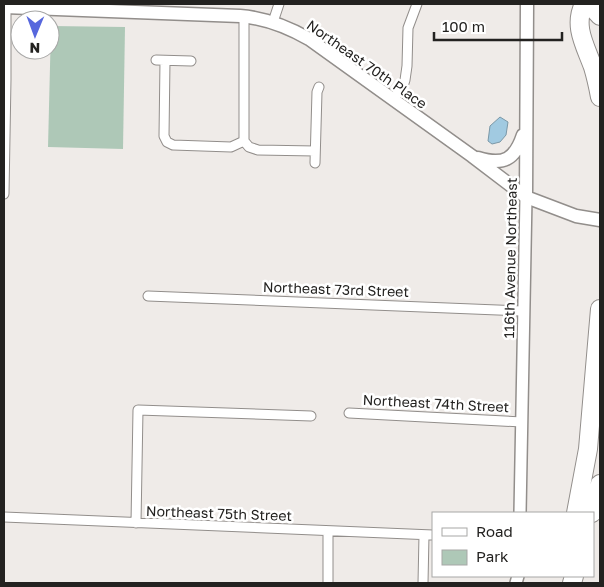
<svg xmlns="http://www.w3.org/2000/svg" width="604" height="587" font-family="'Golos Text',sans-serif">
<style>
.green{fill:#aec8b7}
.water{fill:#a1cae1;stroke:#7b98a7}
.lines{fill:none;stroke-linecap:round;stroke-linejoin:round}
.minor-casing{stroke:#928e8b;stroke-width:11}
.tertiary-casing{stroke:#928e8b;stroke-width:14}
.secondary-casing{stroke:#928e8b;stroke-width:15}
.motorway-casing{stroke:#928e8b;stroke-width:20}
.minor{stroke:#fff;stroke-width:9}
.tertiary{stroke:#fff;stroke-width:11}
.secondary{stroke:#fff;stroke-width:12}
.motorway{stroke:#fff;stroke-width:18}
.labels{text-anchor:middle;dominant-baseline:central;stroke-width:5;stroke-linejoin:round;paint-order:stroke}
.street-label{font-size:14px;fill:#232220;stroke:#fff}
</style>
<rect width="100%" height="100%" fill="#efebe8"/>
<path class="green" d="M 51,26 L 125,27 L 123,149 L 48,147 Z"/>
<path class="water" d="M 500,117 L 508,122 L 506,135 L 500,142 L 492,144 L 488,141 L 490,126 Z"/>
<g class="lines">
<defs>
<path id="minor" d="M 244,16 L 244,141
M 273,22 L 279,4
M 156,60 L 191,61
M 165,61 L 164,136 L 167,142 L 173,145 L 231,147 L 244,141
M 393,100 L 403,86 L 405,80 L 407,66 L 408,28 L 417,4
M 244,141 L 249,147 L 258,150 L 315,151
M 315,163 L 317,92 L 319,87
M 4,194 L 6,79 L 6,4
M 148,296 L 523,311
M 349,413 L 522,422
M 4,517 L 433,535
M 136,523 L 138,410 L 311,416
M 328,583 L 328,531
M 423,583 L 424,535"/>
<path id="tertiary" d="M 520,513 L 526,197
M 516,583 L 518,576"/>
<path id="secondary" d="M 4,7 L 240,16 C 265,18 288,27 309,39 L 472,156 L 526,197 L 576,216 L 600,220
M 478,158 C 504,166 515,159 523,135
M 526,197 L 527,4"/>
<path id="motorway" d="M 584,4 C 573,26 585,45 593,67 C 596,77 598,86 600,97
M 589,4 L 600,16
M 576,513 L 588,449 L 600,309
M 592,513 L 600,484
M 572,583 L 574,576"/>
</defs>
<use href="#minor" class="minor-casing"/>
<use href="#tertiary" class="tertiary-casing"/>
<use href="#secondary" class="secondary-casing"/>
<use href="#motorway" class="motorway-casing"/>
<use href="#minor" class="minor"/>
<use href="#tertiary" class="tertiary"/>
<use href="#secondary" class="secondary"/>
<use href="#motorway" class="motorway"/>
</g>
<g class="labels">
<g class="street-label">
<text transform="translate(367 64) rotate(35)">Northeast 70th Place</text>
<text transform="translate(510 258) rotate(-89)">116th Avenue Northeast</text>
<text transform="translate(336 289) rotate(2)">Northeast 73rd Street</text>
<text transform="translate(436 403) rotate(3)">Northeast 74th Street</text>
<text transform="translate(219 513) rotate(2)">Northeast 75th Street</text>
</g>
</g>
<rect width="604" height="587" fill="none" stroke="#232220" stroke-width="10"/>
<rect x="432" y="512" width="162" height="65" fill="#ffffff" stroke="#a7a7a6"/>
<rect x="442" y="528" width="25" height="8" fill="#ffffff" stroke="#a7a7a6"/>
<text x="476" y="537" font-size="15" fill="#232220">Road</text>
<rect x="442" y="550" width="25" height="15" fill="#aec8b7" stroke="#a7a7a6"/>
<text x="476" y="562" font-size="15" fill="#232220">Park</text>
<g transform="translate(35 35) rotate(181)"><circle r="24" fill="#ffffff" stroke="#a7a7a6"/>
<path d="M0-4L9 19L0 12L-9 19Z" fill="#5767dd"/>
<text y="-8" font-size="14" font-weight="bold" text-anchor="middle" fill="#232220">N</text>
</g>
<path d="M434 32v8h128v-8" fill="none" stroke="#232220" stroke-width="2.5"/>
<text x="442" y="32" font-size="15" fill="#232220" stroke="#ffffff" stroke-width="4" paint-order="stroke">100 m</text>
</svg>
